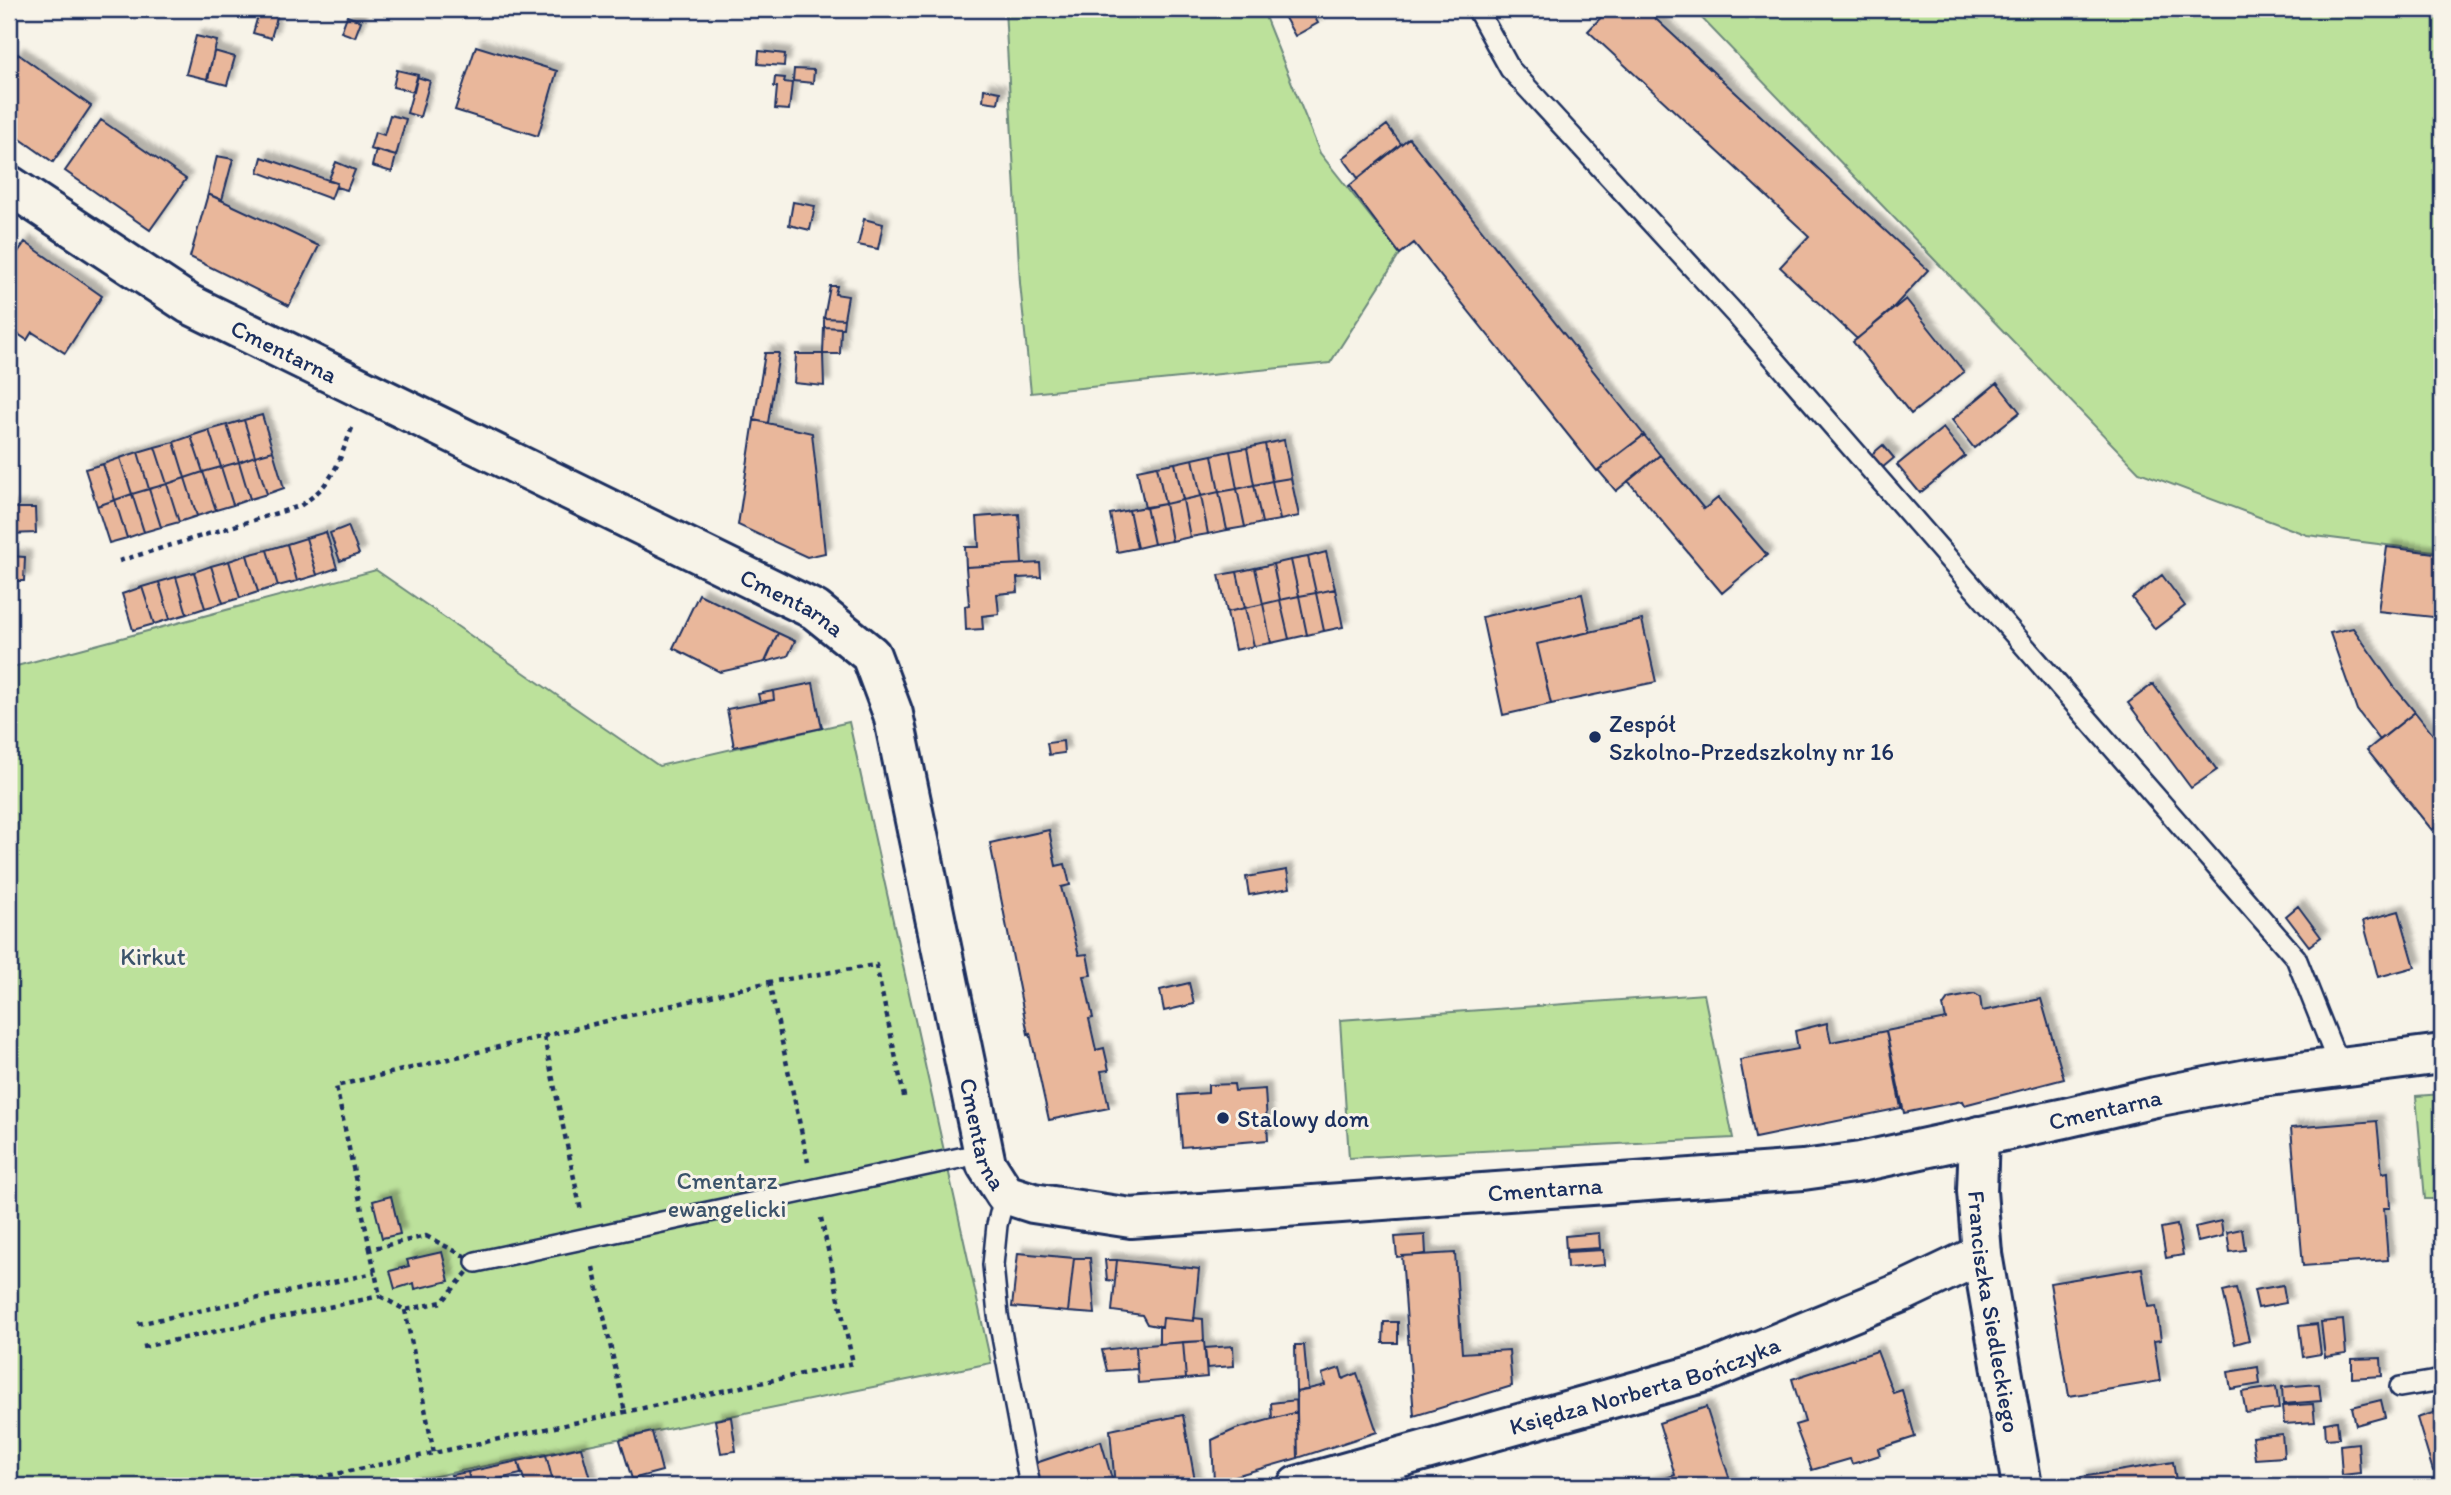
<svg xmlns="http://www.w3.org/2000/svg" width="2451" height="1495" font-family="Itim,sans-serif">
<style>
.green{fill:#bce19b;stroke:#6c887c;stroke-width:2}
.building{fill:#e9b79b;stroke:#1b2f5e;stroke-width:2;filter:url(#shadow)}
.lines{fill:none;stroke-linecap:round;stroke-linejoin:round}
.lane-casing{stroke:#1b2f5e;stroke-width:24}
.street-casing{stroke:#1b2f5e;stroke-width:44}
.path{stroke:#1b2f5e;stroke-width:4.5;stroke-dasharray:5 5;stroke-linecap:butt}
.lane{stroke:#f7f3e8;stroke-width:19}
.street{stroke:#f7f3e8;stroke-width:38}
.poi-dot{fill:#1b2f5e;stroke:#f7f3e8;stroke-width:2.5}
.labels{text-anchor:middle;dominant-baseline:central;stroke-width:6;stroke-linejoin:round;paint-order:stroke}
.street-label{font-size:24px;fill:#1b2f5e;stroke:#f7f3e8}
.poi-label{font-size:24px;fill:#1b2f5e;stroke:#f7f3e8;text-anchor:start}
.park-label{font-size:24px;fill:#3b536a;stroke:#f7f3e8}
</style>
<defs>
<filter id="shadow"><feDropShadow dx="6" dy="-6" stdDeviation="2" flood-color="#0004"/></filter>
</defs>
<rect width="100%" height="100%" fill="#f7f3e8"/>
<filter id="ink" filterUnits="userSpaceOnUse"><feTurbulence type="fractalNoise" baseFrequency=".0143" numOctaves="2"/><feDisplacementMap in="SourceGraphic" scale="14" xChannelSelector="R" yChannelSelector="G"/><feConvolveMatrix kernelMatrix="1 2 1 2 8 2 1 2 1" color-interpolation-filters="sRGB"/></filter>
<g filter="url(#ink)">
<path class="green" d="M 1005,9 L 1262,9 L 1320,153 L 1400,254 L 1330,363 L 1031,393 L 1020,283 Z
M 1693,9 L 2442,9 L 2442,552 L 2307,535 L 2139,472 Z
M 376,570 L 659,766 L 849,722 L 991,1363 L 387,1486 L 9,1486 L 9,668 Z
M 1704,994 L 1733,1138 L 1349,1158 L 1340,1020 Z
M 2442,1094 L 2442,1199 L 2425,1199 L 2416,1096 Z"/>
<path class="building" d="M 1280,9 L 1310,9 L 1318,23 L 1295,36 Z
M 1609,9 L 1645,9 L 1928,270 L 1890,311 L 1857,339 L 1780,267 L 1809,236 L 1588,31 Z
M 259,12 L 277,17 L 271,38 L 253,33 Z
M 347,16 L 361,21 L 355,37 L 341,32 Z
M 196,36 L 217,41 L 207,79 L 186,74 Z
M 476,46 L 557,71 L 538,136 L 455,110 Z
M 214,51 L 235,57 L 227,85 L 208,80 Z
M 759,51 L 785,54 L 784,66 L 758,64 Z
M 18,54 L 91,106 L 53,162 L 9,131 L 9,68 Z
M 794,69 L 814,70 L 813,83 L 793,81 Z
M 397,70 L 418,75 L 414,92 L 393,87 Z
M 417,77 L 430,81 L 420,117 L 407,113 Z
M 775,77 L 785,78 L 784,82 L 792,83 L 789,110 L 775,109 L 777,87 L 774,87 Z
M 984,89 L 1000,92 L 998,103 L 983,101 Z
M 390,115 L 406,119 L 396,156 L 370,149 L 375,132 L 384,135 Z
M 101,120 L 186,179 L 150,230 L 65,171 Z
M 1387,125 L 1401,144 L 1358,178 L 1343,158 Z
M 1409,138 L 1644,435 L 1597,471 L 1414,243 L 1400,254 L 1349,186 Z
M 376,150 L 396,156 L 392,172 L 372,166 Z
M 217,156 L 233,159 L 222,200 L 208,194 Z
M 262,157 L 337,183 L 331,199 L 258,172 Z
M 336,162 L 355,170 L 347,190 L 336,187 L 337,183 L 328,181 Z
M 208,194 L 319,246 L 289,306 L 190,257 Z
M 793,202 L 815,206 L 810,230 L 789,225 Z
M 864,219 L 883,224 L 878,249 L 858,245 Z
M 25,242 L 102,296 L 65,353 L 32,332 L 27,340 L 9,328 L 15,319 L 9,315 L 9,265 Z
M 830,286 L 837,286 L 835,294 L 848,296 L 844,319 L 824,318 Z
M 1906,299 L 1964,372 L 1911,414 L 1853,342 Z
M 824,318 L 844,319 L 843,328 L 824,327 Z
M 824,327 L 841,328 L 840,354 L 823,354 Z
M 765,353 L 779,353 L 768,423 L 754,420 Z
M 796,354 L 823,354 L 824,386 L 794,383 Z
M 1997,383 L 2020,412 L 1974,448 L 1952,420 Z
M 262,415 L 273,451 L 255,456 L 244,420 Z
M 244,420 L 255,456 L 239,462 L 227,425 Z
M 754,420 L 812,433 L 825,553 L 807,557 L 738,525 Z
M 227,425 L 239,462 L 221,467 L 209,430 Z
M 1943,428 L 1965,456 L 1920,493 L 1897,465 Z
M 209,430 L 221,467 L 203,472 L 191,436 Z
M 1644,435 L 1660,455 L 1616,491 L 1598,470 Z
M 191,436 L 203,472 L 185,478 L 174,442 Z
M 1284,440 L 1291,478 L 1272,481 L 1265,444 Z
M 174,442 L 185,478 L 167,484 L 155,447 Z
M 1265,444 L 1272,481 L 1254,485 L 1247,448 Z
M 1883,445 L 1894,458 L 1882,468 L 1871,455 Z
M 155,447 L 167,484 L 149,489 L 138,452 Z
M 1247,448 L 1254,485 L 1237,489 L 1230,451 Z
M 273,451 L 284,488 L 267,494 L 255,456 Z
M 1230,451 L 1237,489 L 1219,492 L 1212,455 Z
M 138,452 L 149,489 L 132,494 L 120,458 Z
M 1212,455 L 1219,492 L 1201,496 L 1193,459 Z
M 1660,455 L 1704,509 L 1718,498 L 1767,555 L 1722,593 L 1628,481 Z
M 255,456 L 267,494 L 250,499 L 239,462 Z
M 120,458 L 132,494 L 115,500 L 103,464 Z
M 1193,459 L 1201,496 L 1183,500 L 1175,463 Z
M 239,462 L 250,499 L 233,505 L 221,467 Z
M 1175,463 L 1183,500 L 1165,504 L 1157,466 Z
M 103,464 L 115,500 L 97,506 L 85,469 Z
M 1157,466 L 1165,504 L 1145,508 L 1137,470 Z
M 221,467 L 233,505 L 216,510 L 203,472 Z
M 203,472 L 216,510 L 197,516 L 185,478 Z
M 185,478 L 197,516 L 179,522 L 167,484 Z
M 1291,478 L 1299,516 L 1280,520 L 1272,481 Z
M 1272,481 L 1280,520 L 1262,523 L 1254,485 Z
M 167,484 L 179,522 L 161,527 L 149,489 Z
M 1254,485 L 1262,523 L 1245,527 L 1237,489 Z
M 149,489 L 161,527 L 144,532 L 132,494 Z
M 1237,489 L 1245,527 L 1227,530 L 1219,492 Z
M 1219,492 L 1227,530 L 1208,534 L 1201,496 Z
M 132,494 L 144,532 L 127,538 L 115,500 Z
M 1201,496 L 1208,534 L 1190,537 L 1183,500 Z
M 115,500 L 127,538 L 109,543 L 97,506 Z
M 1183,500 L 1190,537 L 1172,541 L 1165,504 Z
M 1165,504 L 1172,541 L 1154,544 L 1146,507 Z
M 1146,507 L 1154,544 L 1137,548 L 1129,510 Z
M 9,508 L 35,508 L 36,533 L 9,534 Z
M 1129,510 L 1137,548 L 1117,552 L 1110,514 Z
M 1019,514 L 1022,564 L 966,567 L 965,547 L 979,547 L 977,517 Z
M 348,526 L 359,554 L 340,561 L 330,533 Z
M 326,532 L 337,568 L 317,575 L 306,538 Z
M 306,538 L 317,575 L 297,581 L 287,544 Z
M 287,544 L 297,581 L 278,586 L 267,550 Z
M 2387,547 L 2442,554 L 2442,618 L 2378,611 Z
M 267,550 L 278,586 L 258,592 L 247,555 Z
M 1326,552 L 1335,589 L 1316,593 L 1308,557 Z
M 247,555 L 258,592 L 240,598 L 229,561 Z
M 9,556 L 25,557 L 24,581 L 9,581 Z
M 1308,557 L 1316,593 L 1299,596 L 1291,560 Z
M 1291,560 L 1299,596 L 1280,600 L 1273,564 Z
M 229,561 L 240,598 L 223,603 L 211,566 Z
M 1040,563 L 1041,577 L 1017,578 L 1018,592 L 997,594 L 999,614 L 982,616 L 983,629 L 966,630 L 965,606 L 969,605 L 966,567 Z
M 1273,564 L 1280,600 L 1263,604 L 1255,568 Z
M 211,566 L 223,603 L 205,608 L 194,572 Z
M 1255,568 L 1263,604 L 1245,608 L 1237,572 Z
M 194,572 L 205,608 L 187,614 L 176,577 Z
M 1237,572 L 1245,608 L 1227,612 L 1219,575 Z
M 2162,575 L 2185,606 L 2155,629 L 2132,598 Z
M 176,577 L 187,614 L 170,619 L 159,582 Z
M 159,582 L 170,619 L 154,624 L 142,587 Z
M 142,587 L 154,624 L 133,630 L 122,594 Z
M 1335,589 L 1343,627 L 1324,631 L 1316,593 Z
M 1316,593 L 1324,631 L 1307,635 L 1299,596 Z
M 699,594 L 778,633 L 765,662 L 720,672 L 673,648 Z
M 1582,594 L 1590,632 L 1537,644 L 1551,704 L 1503,715 L 1482,617 Z
M 1299,596 L 1307,635 L 1289,639 L 1280,600 Z
M 1280,600 L 1289,639 L 1271,643 L 1263,604 Z
M 1263,604 L 1271,643 L 1254,646 L 1245,608 Z
M 1245,608 L 1254,646 L 1235,650 L 1227,612 Z
M 1642,620 L 1656,682 L 1551,704 L 1537,644 Z
M 2353,628 L 2395,688 L 2415,712 L 2380,740 L 2357,710 L 2330,633 Z
M 778,633 L 795,641 L 788,656 L 765,662 Z
M 813,683 L 822,728 L 734,747 L 727,709 L 774,700 L 773,691 Z
M 2153,684 L 2217,770 L 2191,788 L 2128,703 Z
M 773,691 L 774,700 L 760,702 L 758,694 Z
M 2415,712 L 2442,746 L 2442,822 L 2432,830 L 2367,750 Z
M 1063,741 L 1064,753 L 1049,755 L 1047,743 Z
M 1049,830 L 1056,866 L 1065,864 L 1070,885 L 1061,887 L 1079,955 L 1087,954 L 1091,975 L 1084,976 L 1093,1018 L 1089,1019 L 1096,1050 L 1104,1048 L 1109,1070 L 1101,1071 L 1109,1108 L 1049,1120 L 1030,1033 L 1028,1034 L 990,843 Z
M 1287,870 L 1290,888 L 1249,895 L 1246,877 Z
M 2298,906 L 2321,937 L 2309,946 L 2286,916 Z
M 2399,911 L 2415,967 L 2378,977 L 2363,921 Z
M 1189,983 L 1194,1004 L 1164,1011 L 1160,990 Z
M 1975,994 L 1980,997 L 1982,1011 L 2041,999 L 2064,1079 L 1964,1105 L 1962,1101 L 1904,1113 L 1886,1031 L 1946,1019 L 1943,1006 L 1948,999 Z
M 1827,1023 L 1831,1042 L 1886,1031 L 1901,1108 L 1755,1138 L 1740,1060 L 1798,1049 L 1795,1031 Z
M 1234,1084 L 1235,1091 L 1265,1089 L 1268,1140 L 1182,1147 L 1178,1095 L 1208,1093 L 1208,1085 Z
M 2377,1121 L 2382,1173 L 2388,1172 L 2390,1208 L 2384,1208 L 2388,1260 L 2303,1266 L 2291,1128 Z
M 391,1196 L 400,1234 L 382,1238 L 373,1201 Z
M 2221,1221 L 2223,1236 L 2198,1242 L 2195,1227 Z
M 2177,1225 L 2183,1255 L 2166,1258 L 2161,1228 Z
M 2242,1229 L 2245,1250 L 2230,1252 L 2227,1232 Z
M 1599,1233 L 1600,1248 L 1566,1250 L 1565,1236 Z
M 1425,1235 L 1426,1254 L 1397,1257 L 1395,1237 Z
M 1603,1250 L 1604,1265 L 1567,1268 L 1566,1252 Z
M 442,1252 L 449,1281 L 415,1289 L 414,1283 L 395,1289 L 390,1271 L 409,1266 L 407,1260 Z
M 1018,1253 L 1074,1258 L 1068,1312 L 1012,1307 Z
M 1455,1253 L 1462,1353 L 1509,1350 L 1512,1386 L 1414,1416 L 1402,1256 Z
M 1074,1258 L 1090,1258 L 1095,1314 L 1068,1312 Z
M 1105,1260 L 1117,1260 L 1115,1281 L 1107,1280 Z
M 1117,1260 L 1199,1269 L 1194,1321 L 1163,1318 L 1162,1327 L 1147,1324 L 1142,1315 L 1112,1311 Z
M 2142,1268 L 2148,1307 L 2156,1306 L 2161,1340 L 2154,1341 L 2160,1381 L 2069,1396 L 2050,1283 Z
M 2283,1285 L 2286,1303 L 2258,1308 L 2254,1290 Z
M 2236,1288 L 2249,1340 L 2235,1344 L 2223,1291 Z
M 1163,1318 L 1194,1321 L 1194,1318 L 1203,1319 L 1204,1341 L 1159,1344 L 1159,1326 L 1162,1327 Z
M 2343,1320 L 2346,1354 L 2325,1357 L 2321,1322 Z
M 1384,1322 L 1398,1322 L 1398,1343 L 1383,1343 Z
M 2317,1324 L 2321,1354 L 2303,1357 L 2299,1326 Z
M 1204,1341 L 1207,1377 L 1186,1379 L 1183,1342 Z
M 1183,1342 L 1186,1379 L 1138,1383 L 1136,1346 Z
M 1295,1345 L 1304,1345 L 1308,1390 L 1296,1392 Z
M 1136,1346 L 1137,1369 L 1107,1371 L 1102,1350 Z
M 1233,1346 L 1234,1366 L 1207,1368 L 1205,1348 Z
M 1877,1351 L 1893,1393 L 1902,1390 L 1915,1437 L 1878,1449 L 1880,1455 L 1852,1464 L 1850,1459 L 1812,1470 L 1795,1425 L 1805,1422 L 1792,1379 Z
M 2381,1358 L 2382,1376 L 2352,1378 L 2352,1359 Z
M 2258,1367 L 2260,1384 L 2231,1389 L 2228,1372 Z
M 1340,1368 L 1343,1379 L 1357,1373 L 1377,1432 L 1298,1458 L 1296,1392 L 1325,1385 L 1322,1374 Z
M 2319,1384 L 2321,1401 L 2283,1404 L 2282,1387 Z
M 2276,1387 L 2279,1409 L 2246,1413 L 2242,1392 Z
M 1297,1400 L 1297,1412 L 1272,1419 L 1271,1403 Z
M 2381,1400 L 2385,1417 L 2356,1425 L 2352,1407 Z
M 2313,1404 L 2315,1422 L 2284,1424 L 2282,1406 Z
M 1706,1407 L 1732,1486 L 1641,1486 L 1675,1475 L 1659,1423 Z
M 2442,1410 L 2442,1468 L 2433,1471 L 2417,1418 Z
M 1297,1412 L 1298,1458 L 1214,1482 L 1212,1440 L 1236,1429 Z
M 1183,1415 L 1196,1486 L 1115,1486 L 1110,1430 Z
M 731,1417 L 736,1451 L 721,1453 L 715,1420 Z
M 2337,1421 L 2339,1438 L 2326,1439 L 2325,1423 Z
M 652,1432 L 662,1471 L 632,1479 L 620,1440 Z
M 2282,1434 L 2284,1457 L 2255,1459 L 2252,1437 Z
M 1101,1441 L 1114,1486 L 1039,1486 L 1033,1464 Z
M 2358,1443 L 2360,1473 L 2342,1475 L 2340,1445 Z
M 581,1447 L 592,1486 L 554,1486 L 546,1455 Z
M 546,1455 L 554,1486 L 526,1486 L 518,1461 Z
M 518,1461 L 521,1474 L 471,1485 L 468,1472 Z
M 2173,1462 L 2177,1486 L 2083,1486 L 2081,1477 Z
M 468,1472 L 471,1486 L 456,1486 L 451,1475 Z
M 436,1479 L 438,1485 L 455,1481 L 456,1486 L 405,1486 Z"/>
<g class="lines">
<defs>
<path id="lane" d="M 1477,9 L 1510,69 L 1737,316 L 2296,958 L 2339,1066
M 1005,1194 L 997,1225 L 993,1265 L 998,1315 L 1030,1486
M 476,1262 L 983,1153
M 2400,1387 L 2442,1380"/>
<g id="street">
<path id="s1" d="M 9,185 L 189,304 L 815,610 L 871,655 L 893,714 L 986,1164 L 1005,1194 L 1033,1203 L 1131,1218 L 1803,1170 L 1860,1162 L 2065,1118 L 2155,1097 L 2253,1078 L 2442,1054"/>
<path id="s2" d="M 1979,1136 L 1977,1191 L 1982,1254 L 2022,1486"/>
<path id="s3" d="M 1297,1486 L 1709,1371 L 1902,1292 L 1982,1254"/>
</g>
</defs>
<use href="#lane" class="lane-casing"/>
<use href="#street" class="street-casing"/>
<path class="path" d="M 119,561 L 300,506 C 335,482 337,465 352,428
M 769,982 L 808,1162
M 544,1037 L 581,1211
M 426,1236 L 476,1262 L 442,1302 L 405,1310 L 380,1296 L 370,1249 Z
M 370,1249 L 336,1086 L 769,982 L 876,965 L 905,1101
M 593,1267 L 625,1412
M 405,1310 L 434,1453
M 138,1324 L 375,1273
M 143,1347 L 380,1296
M 280,1486 L 853,1363 L 821,1218"/>
<use href="#lane" class="lane"/>
<use href="#street" class="street"/>
</g>
</g>
<g class="poi-dot">
<circle cx="1595" cy="737" r="7"/>
<circle cx="1223" cy="1118" r="7"/>
</g>
<g class="labels">
<g class="street-label">
<text stroke="none"><textPath href="#s1" startOffset="322">Cmentarna</textPath></text>
<text stroke="none"><textPath href="#s1" startOffset="889">Cmentarna</textPath></text>
<text stroke="none"><textPath href="#s1" startOffset="2653">Cmentarna</textPath></text>
<text stroke="none"><textPath href="#s1" startOffset="1477">Cmentarna</textPath></text>
<text stroke="none"><textPath href="#s1" startOffset="2086">Cmentarna</textPath></text>
<text stroke="none"><textPath href="#s2" startOffset="177">Franciszka Siedleckiego</textPath></text>
<text stroke="none"><textPath href="#s3" startOffset="362">Księdza Norberta Bończyka</textPath></text>
</g>
<g class="poi-label">
<text x="1609" y="723">Zespół<tspan x="1609" dy="28">Szkolno-Przedszkolny nr 16</tspan></text>
<text x="1237" y="1118">Stalowy dom</text>
</g>
<g class="park-label">
<text x="153" y="956">Kirkut</text>
<text x="727" y="1180">Cmentarz<tspan x="727" dy="28">ewangelicki</tspan></text>
</g>
</g>
<rect width="2451" height="1495" fill="none" stroke="#f7f3e8" stroke-width="35"/>
<rect x="18" y="18" width="2416" height="1460" fill="none" stroke="#1b2f5e" stroke-width="2.5" filter="url(#ink)"/>
</svg>
